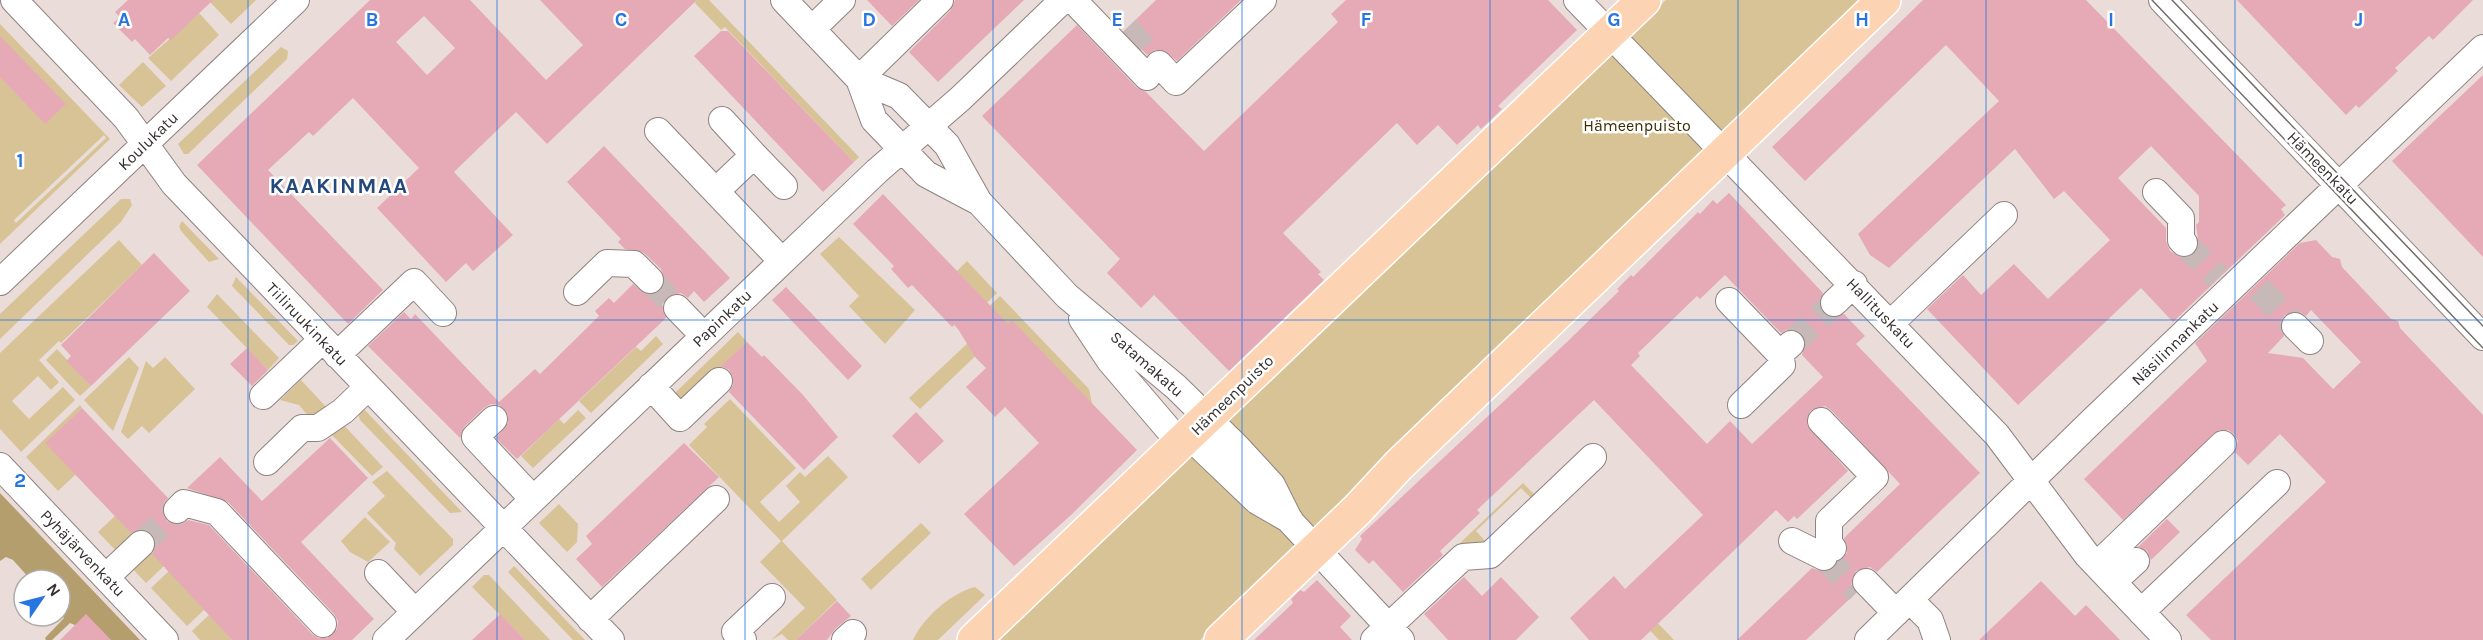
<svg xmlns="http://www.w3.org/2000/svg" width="2483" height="640" font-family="Karla,sans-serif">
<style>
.green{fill:#d8c396;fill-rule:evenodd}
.forest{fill:#b59e6d}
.building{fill:#e6aab6;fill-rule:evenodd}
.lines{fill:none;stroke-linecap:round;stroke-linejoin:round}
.minor-tunnel{stroke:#c6b9b7;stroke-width:26;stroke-dasharray:26 13;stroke-linecap:butt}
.minor-casing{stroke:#8f8280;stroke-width:28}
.major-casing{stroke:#fff;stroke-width:36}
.minor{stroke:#fff;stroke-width:26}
.major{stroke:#fdd4b3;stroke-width:33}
.tram{stroke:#746c6a;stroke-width:1.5}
.grid{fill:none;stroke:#2775e0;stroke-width:1.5;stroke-opacity:0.55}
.labels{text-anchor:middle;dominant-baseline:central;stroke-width:5;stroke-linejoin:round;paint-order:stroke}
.park-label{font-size:16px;fill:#3e2d03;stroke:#fff}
.street-label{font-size:16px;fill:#342f2e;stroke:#fff}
.district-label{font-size:22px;font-weight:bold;letter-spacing:1.5px;fill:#23487e;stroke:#fff}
.grid-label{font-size:20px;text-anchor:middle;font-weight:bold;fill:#2775e0;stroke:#fff;stroke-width:5;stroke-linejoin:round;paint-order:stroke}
</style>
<rect width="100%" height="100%" fill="#eadcd9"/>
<path class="green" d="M 213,0 L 256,0 L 231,24 L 210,2 Z
M 697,0 L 709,0 L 859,157 L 854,162 L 725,27 L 721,30 L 695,3 Z
M 1666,0 L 1866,0 L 1200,640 L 997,640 Z
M 199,13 L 219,35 L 171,81 L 148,58 Z
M 0,24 L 110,139 L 0,244 ZM 104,135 L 106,138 L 16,223 L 14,220 Z
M 281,47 L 288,51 L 287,59 L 188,154 L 184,154 L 178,144 Z
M 143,62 L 166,86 L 142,107 L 119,85 Z
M 121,199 L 130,199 L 132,205 L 121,222 L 0,339 L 0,314 Z
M 182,221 L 219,259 L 209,262 L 181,231 L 179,226 Z
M 839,237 L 915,310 L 885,344 L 849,306 L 859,296 L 820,254 Z
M 119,240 L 142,265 L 61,343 L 59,341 L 39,360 L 59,382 L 51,390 L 38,376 L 12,401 L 29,419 L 63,387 L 75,400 L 21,452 L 0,429 L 0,353 Z
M 967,261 L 997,293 L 959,330 L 954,325 L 957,271 Z
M 236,277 L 298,341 L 293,345 L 289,345 L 232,286 Z
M 217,294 L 279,358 L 268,370 L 207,307 Z
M 1000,296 L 1089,389 L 1092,404 L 1012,321 L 920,409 L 909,398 L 969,342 L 961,333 Z
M 738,332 L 747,342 L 685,404 L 675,393 Z
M 656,336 L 663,344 L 591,413 L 579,401 L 636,347 L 641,351 Z
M 57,349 L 91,386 L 80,396 L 46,360 Z
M 129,357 L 139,368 L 113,431 L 84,400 Z
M 165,357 L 195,389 L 149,433 L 142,426 L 128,439 L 121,432 L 146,361 L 153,368 Z
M 301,380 L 329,410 L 310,418 L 299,405 L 280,400 Z
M 730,399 L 796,468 L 760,502 L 779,522 L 800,502 L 786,486 L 800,472 L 805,477 L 828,456 L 848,477 L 782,541 L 837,600 L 796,640 L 788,640 L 782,634 L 771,640 L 805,608 L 760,562 L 781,541 L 689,445 L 707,427 L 704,424 Z
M 80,405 L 82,408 L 47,442 L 76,474 L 58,491 L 26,457 Z
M 362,407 L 462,512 L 450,513 L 360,420 L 358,413 Z
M 578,410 L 586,418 L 533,468 L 521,456 L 559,419 L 564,424 Z
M 340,421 L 383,467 L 372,476 L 329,432 Z
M 387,471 L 453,539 L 453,545 L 420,576 L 394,549 L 396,543 L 367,513 L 385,496 L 372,482 Z
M 1523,483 L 1539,499 L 1535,502 L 1521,488 L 1476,531 L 1489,545 L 1459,544 Z
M 559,504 L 578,524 L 577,542 L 567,552 L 539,523 Z
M 116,515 L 135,537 L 118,553 L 98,532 Z
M 365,517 L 390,542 L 368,562 L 350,552 L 341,541 Z
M 921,523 L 931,533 L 871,590 L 861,579 Z
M 148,549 L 164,566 L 146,583 L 128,564 Z
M 514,566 L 515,567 L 585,640 L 573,640 L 508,572 Z
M 169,571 L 205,609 L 187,626 L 151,588 Z
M 484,575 L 489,575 L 550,640 L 525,640 L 472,587 Z
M 975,587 L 985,595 L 938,640 L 913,640 C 923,618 951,593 975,587 Z
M 1625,589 L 1674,640 L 1659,640 L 1618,596 Z
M 210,614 L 232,640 L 200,640 L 192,631 Z"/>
<path class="forest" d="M 0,493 L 140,640 L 111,640 L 70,623 L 52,640 L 46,640 L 45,638 L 64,618 L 60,613 L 60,580 L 31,580 L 13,560 L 6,557 L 0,561 Z"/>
<path class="building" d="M 128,0 L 213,0 L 171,40 L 168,38 L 150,55 L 135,39 L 132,42 L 113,23 L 120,17 L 115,12 Z
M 370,0 L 470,0 L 546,80 L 583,45 L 540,0 L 697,0 L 547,144 L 516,112 L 454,172 L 513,235 L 473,271 L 466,263 L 446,282 L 377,208 L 419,168 L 353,98 L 313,136 L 309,132 L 268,170 L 383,290 L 348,324 L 197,165 ZM 424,16 L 455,48 L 427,75 L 396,42 Z
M 867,0 L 919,0 L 892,26 Z
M 955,0 L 1024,0 L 938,82 L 909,52 L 950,11 Z
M 1156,0 L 1241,0 L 1177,61 L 1163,50 L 1155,50 L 1147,55 L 1124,31 Z
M 1346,0 L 1548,0 L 1577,30 L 1498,106 L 1502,109 L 1481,129 L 1478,125 L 1457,145 L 1438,125 L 1417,145 L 1397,123 L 1283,233 L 1321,272 L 1318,274 L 1324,280 L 1229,371 L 1154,295 L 1141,308 L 1107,273 L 1120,259 L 982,116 L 1077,25 L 1136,87 L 1146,92 L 1204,151 L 1338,22 L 1331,14 Z
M 1923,0 L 2086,0 L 2286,205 L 2281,209 L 2285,215 L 2173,322 L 2141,288 L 2018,405 L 1927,309 L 1963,275 L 1981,295 L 2014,264 L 2048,299 L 2110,240 L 2064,191 L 2054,199 L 2015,149 L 1889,268 L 1870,255 L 1858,234 L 1999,101 L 1946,45 L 1805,181 L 1772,147 ZM 2151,146 L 2199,196 L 2199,222 L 2196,225 L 2199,246 L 2188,257 L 2180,257 L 2170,251 L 2166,241 L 2166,228 L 2118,178 Z
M 2237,0 L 2473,0 L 2433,40 L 2429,36 L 2395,68 L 2398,71 L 2359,108 L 2356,105 L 2346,115 Z
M 721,31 L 728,31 L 854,162 L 823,192 L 694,56 Z
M 0,36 L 66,104 L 45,124 L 0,77 Z
M 2483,75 L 2483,257 L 2392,161 Z
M 604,146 L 730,278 L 704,302 L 694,291 L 688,298 L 681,293 L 667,297 L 662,304 L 666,318 L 517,459 L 496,438 L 508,423 L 508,415 L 499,405 L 491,404 L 484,408 L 464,427 L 460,438 L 368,346 L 404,312 L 411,319 L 415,314 L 499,402 L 535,369 L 540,374 L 599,316 L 595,311 L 609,298 L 614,303 L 633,284 L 647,295 L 660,291 L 665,283 L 661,269 L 644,253 L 625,249 L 618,242 L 621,239 L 567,182 Z
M 1729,193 L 1823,293 L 1819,306 L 1823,313 L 1830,317 L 1844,314 L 1865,336 L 1856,344 L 1980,473 L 1877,572 L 1870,567 L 1856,571 L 1851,585 L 1856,593 L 1806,640 L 1737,640 L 1812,568 L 1824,572 L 1833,569 L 1847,553 L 1844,538 L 1900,484 L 1832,411 L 1825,406 L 1810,411 L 1807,425 L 1848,471 L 1797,519 L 1794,516 L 1788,522 L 1776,510 L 1641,640 L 1589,640 L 1570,618 L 1614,576 L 1625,589 L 1703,515 L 1594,400 L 1477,510 L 1480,513 L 1440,551 L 1443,555 L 1403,592 L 1373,560 L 1369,564 L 1355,550 L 1362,539 L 1360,536 L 1567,342 L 1619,291 L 1617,289 L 1631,275 L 1633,277 L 1698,212 L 1700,214 L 1713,200 L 1717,204 ZM 1725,275 L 1781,333 L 1788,329 L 1802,334 L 1806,341 L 1802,355 L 1823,377 L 1752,444 L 1730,421 L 1707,444 L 1631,365 L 1640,356 L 1638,353 L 1697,296 L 1700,299 Z
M 883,194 L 1008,324 L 1012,320 L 1137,450 L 1071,515 L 1014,566 L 964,514 L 1039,443 L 1005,407 L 995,417 L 966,387 L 986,368 L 975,357 L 955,324 L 952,327 L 912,285 L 908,288 L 891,269 L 894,266 L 853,224 Z
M 2316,240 L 2332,257 L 2340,259 L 2342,267 L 2391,319 L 2398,321 L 2400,328 L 2483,415 L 2483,640 L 2211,640 L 2186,615 L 2326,482 L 2280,434 L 2248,465 L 2235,452 L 2238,441 L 2234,434 L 2228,430 L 2219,430 L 2123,520 L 2084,479 L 2207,361 L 2195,343 L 2300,243 ZM 2311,310 L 2361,362 L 2333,389 L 2303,358 L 2268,353 L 2284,336 L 2280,323 L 2285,315 L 2298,311 L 2306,316 Z
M 154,253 L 190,291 L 91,386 L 66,361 L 71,356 L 61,345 Z
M 786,287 L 862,366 L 848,380 L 772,300 Z
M 747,342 L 762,357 L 764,355 L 803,395 L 838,437 L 804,470 L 729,392 L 733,385 L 733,377 L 729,370 L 721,366 Z
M 247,348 L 268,370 L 252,386 L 230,364 Z
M 82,408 L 168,498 L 162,507 L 167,521 L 180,525 L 188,520 L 209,525 L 312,634 L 319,638 L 327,638 L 337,629 L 338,621 L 334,614 L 228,502 L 187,488 L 220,457 L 262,501 L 330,438 L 368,478 L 301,542 L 374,619 L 352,640 L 232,640 L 152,554 L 156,541 L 152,534 L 145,530 L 131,533 L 45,443 Z
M 916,412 L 944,441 L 919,464 L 892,436 Z
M 684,443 L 719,477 L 602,587 L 576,559 L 592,544 L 586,536 Z
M 2167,519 L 2180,532 L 2151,560 L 2147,551 L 2138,547 Z
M 1464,577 L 1482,596 L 1501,577 L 1539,617 L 1516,640 L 1448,640 L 1424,614 Z
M 1317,580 L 1351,616 L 1340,627 L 1352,640 L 1254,640 L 1293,603 L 1291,599 L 1300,590 L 1304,592 Z
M 2041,581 L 2075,616 L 2086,605 L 2120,640 L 1979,640 Z
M 837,601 L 851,616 L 835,629 L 827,640 L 796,640 Z
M 86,614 L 111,640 L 60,640 Z
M 500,614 L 525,640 L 472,640 Z"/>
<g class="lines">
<path class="minor-tunnel" d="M 1126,29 L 1159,64
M 2184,243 L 2218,278
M 650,280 L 677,308
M 2259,289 L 2295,326
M 1791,344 L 1834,303
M 141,544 L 177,510
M 1824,557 L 1858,591"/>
<defs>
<path id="minor" d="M 14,0 L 126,118 L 174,184 L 611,640
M 784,0 L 859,79 L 899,96 L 947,145 L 979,202 L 1067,296 L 1176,387 L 1237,447 L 1272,485 L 1290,521 L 1401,640
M 1073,0 L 1147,77
M 1577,0 L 1997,435 L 2087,555 L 2168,640
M 2162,0 L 2483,337
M 812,29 L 842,0
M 1159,64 L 1176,82 L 1263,0
M 859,79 L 874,120 L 926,174 L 979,202
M 859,79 L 940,0
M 658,131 L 782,261
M 754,155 L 784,186
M 716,191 L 754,155 L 722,120
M 2156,192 L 2181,218 L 2181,240 L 2184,243
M 0,282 L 296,0
M 577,292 L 607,263 L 634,264 L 650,280
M 1729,301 L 1780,354
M 1834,303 L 1854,284
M 677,308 L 704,336
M 1082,319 L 1110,361 L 1181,444
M 1891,323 L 2004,215
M 2295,326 L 2310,341
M 337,355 L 414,282 L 443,313
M 651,386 L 680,418 L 719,381
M 263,396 L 322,340
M 1741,405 L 1782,365 L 1780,354 L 1791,344
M 494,419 L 475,437 L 533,499
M 1821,421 L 1875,477 L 1829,521 L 1829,543 L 1833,548
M 1189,436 L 1257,501 L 1290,520
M 267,462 L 302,428 L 318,428 L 343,411 L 368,387
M 0,466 L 165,640
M 177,510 L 184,503 L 217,512 L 323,624
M 1792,541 L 1824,557
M 2097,565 L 2223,444
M 378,573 L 415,612
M 106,577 L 141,544
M 1866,582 L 1896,613
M 2113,582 L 2136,561
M 1910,600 L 1930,620 L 1937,640
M 2141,612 L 2277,483
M 590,619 L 716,499
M 386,640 L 877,171 L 961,98 L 1063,0
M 743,640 L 735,632 L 772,597
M 845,640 L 853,633
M 1374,640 L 1463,557 L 1490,555 L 1593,457
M 1868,640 L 2093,420 L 2483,48"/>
<path id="major" d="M 974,640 L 1644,0
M 1221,640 L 1357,510 L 1399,465 L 1884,0"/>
</defs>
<use href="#minor" class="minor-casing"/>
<use href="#major" class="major-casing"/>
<use href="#minor" class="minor"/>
<use href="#major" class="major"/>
<path class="tram" d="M 2152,0 L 2483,348
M 2172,0 L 2483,326"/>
</g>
<path class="grid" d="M 248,0 L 248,640M 497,0 L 497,640M 745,0 L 745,640M 993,0 L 993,640M 1242,0 L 1242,640M 1490,0 L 1490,640M 1738,0 L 1738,640M 1986,0 L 1986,640M 2235,0 L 2235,640M 0,320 L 2483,320"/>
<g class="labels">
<g class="park-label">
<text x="1637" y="125">Hämeenpuisto</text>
</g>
<g class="street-label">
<text transform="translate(148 141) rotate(-44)">Koulukatu</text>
<text transform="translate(2323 168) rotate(46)">Hämeenkatu</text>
<text transform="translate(1881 313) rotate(46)">Hallituskatu</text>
<text transform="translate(722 318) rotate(-44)">Papinkatu</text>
<text transform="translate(307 324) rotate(46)">Tiiliruukinkatu</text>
<text transform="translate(2175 343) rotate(-44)">Näsilinnankatu</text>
<text transform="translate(1147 364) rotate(41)">Satamakatu</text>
<text transform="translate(1232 395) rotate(-44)">Hämeenpuisto</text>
<text transform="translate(83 553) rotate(46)">Pyhäjärvenkatu</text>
</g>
<g class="district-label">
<text x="339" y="186">KAAKINMAA</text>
</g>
</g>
<g class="grid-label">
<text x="124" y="26">A</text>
<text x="372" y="26">B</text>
<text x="621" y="26">C</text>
<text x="869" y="26">D</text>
<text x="1117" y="26">E</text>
<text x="1366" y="26">F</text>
<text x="1614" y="26">G</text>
<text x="1862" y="26">H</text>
<text x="2111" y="26">I</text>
<text x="2359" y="26">J</text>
<text x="20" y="167">1</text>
<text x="20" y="487">2</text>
</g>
<g transform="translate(42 598) rotate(55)"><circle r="28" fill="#ffffff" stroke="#aeacab" stroke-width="1.5"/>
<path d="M0-4.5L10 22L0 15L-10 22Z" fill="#2775e0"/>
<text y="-9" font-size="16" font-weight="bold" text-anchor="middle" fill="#342f2e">N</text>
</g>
</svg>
